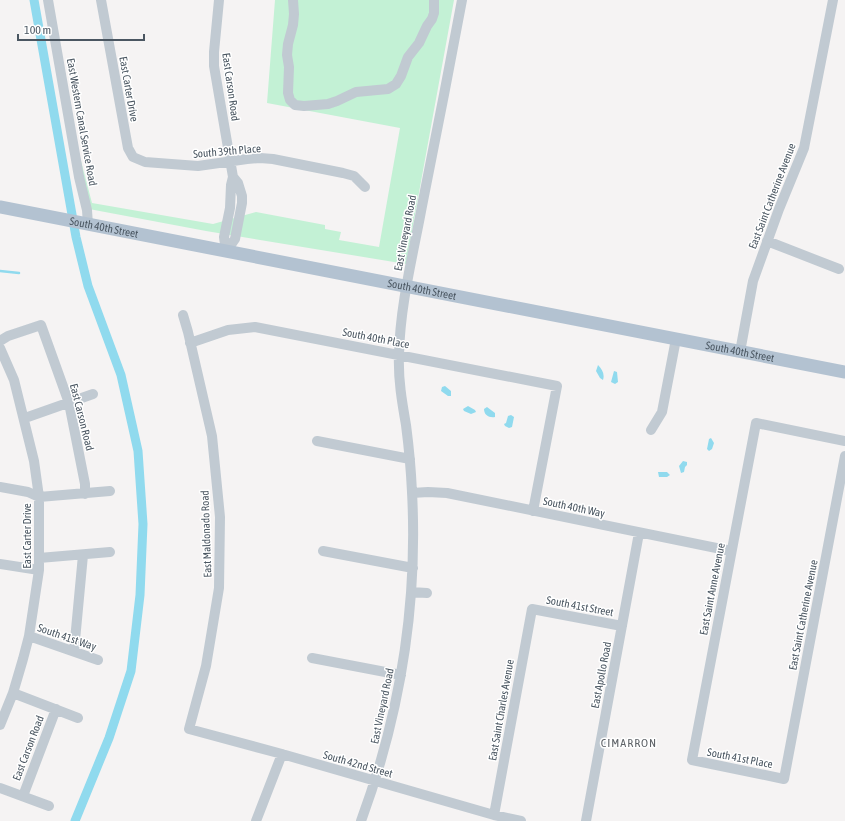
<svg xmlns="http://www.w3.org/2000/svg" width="845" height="821" font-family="'Asap Condensed',sans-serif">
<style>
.green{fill:#c3f1d5}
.water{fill:#90daee}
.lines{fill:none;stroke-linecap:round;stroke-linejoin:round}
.stream{stroke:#90daee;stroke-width:2.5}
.canal{stroke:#90daee;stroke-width:9}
.minor{stroke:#c1cad2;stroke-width:10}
.major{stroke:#b3c2d1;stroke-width:13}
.labels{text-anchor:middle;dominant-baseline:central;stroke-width:3;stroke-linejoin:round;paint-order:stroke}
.street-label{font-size:11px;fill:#4a5661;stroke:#fff}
.neighbourhood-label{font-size:12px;letter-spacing:1px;fill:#5f6368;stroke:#fff}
</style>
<rect width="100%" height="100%" fill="#f5f3f3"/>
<path class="green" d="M 275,0 L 454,0 L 406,264 L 206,231 L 89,209 L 76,142 L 92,203 L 213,224 L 256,212 L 325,225 L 325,229 L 341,232 L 339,240 L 379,247 L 400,128 L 267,103 Z"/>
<path class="water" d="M 598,365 C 602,369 605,374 603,380 L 600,378 L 596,371 Z
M 614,371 L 617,372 L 618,382 L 615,384 L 611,382 Z
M 445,386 L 451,391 L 451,396 L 448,396 L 441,391 L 442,387 Z
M 468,406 L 475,410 L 476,412 L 471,414 L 464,411 L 463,409 Z
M 487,407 L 495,413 L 495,417 C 489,418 484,415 484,409 Z
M 511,415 L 514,417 L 512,427 L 509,428 L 505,426 L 504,424 L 506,423 L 508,416 Z
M 711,438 L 714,443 L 712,449 L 709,451 L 707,449 L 709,439 Z
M 683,461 L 687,462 L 687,465 L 685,467 L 684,472 L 681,473 L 679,466 Z
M 658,472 L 667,472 L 670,475 L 667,477 L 659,477 Z"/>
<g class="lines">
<path class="stream" d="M 0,271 L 19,273"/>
<path class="canal" d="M 34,0 L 76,237 L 88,286 L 121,375 L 138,451 L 143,524 L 140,595 L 131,671 L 109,738 L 75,821"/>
<path class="minor" d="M 48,0 L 79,177 L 87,210 L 88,225
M 101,0 L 128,148 L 133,157 L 145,162 L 198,166 L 247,159 L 260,158 L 273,159 L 343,173 L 354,176 L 365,187
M 219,0 L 214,52 L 214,66 L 233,177 L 231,185 L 230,208 L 224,237 L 226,252
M 293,0 L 294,14 L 293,25 L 288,44 L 287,55 L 289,67 L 288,93 L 290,100 L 295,105 L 304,106 L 328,104 L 337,101 L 356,92 L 388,89 L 396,84 L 401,76 L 408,57 L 419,43 L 427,26 L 432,19 L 434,13 L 434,0
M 767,241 L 839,269
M 226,252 L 235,239 L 242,203 L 242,196 L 238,183 L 233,177
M 183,315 L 188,332 L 212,436 L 220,517 L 219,588 L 206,666 L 189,729 L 282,754 L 494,815 L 521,821
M 0,341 L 8,336 L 41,325 L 69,403 L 85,484 L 85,494
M 190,343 L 228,330 L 255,327 L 557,386 L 533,511
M 0,348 L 14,380 L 34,461 L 39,497 L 39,570 L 29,636 L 23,659 L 13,693 L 0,725
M 740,352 L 753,281 L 779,209 L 804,148 L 833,0
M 25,418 L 93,394
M 651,430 L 662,412 L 676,339
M 317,441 L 410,459
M 845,441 L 756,423 L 692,760 L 784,779 L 845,456
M 0,487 L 28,492 L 39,497 L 110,491
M 412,493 L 428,492 L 447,493 L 731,551
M 323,551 L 413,568
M 39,558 L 110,552
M 0,564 L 39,570
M 411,592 L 427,593
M 29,636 L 98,660
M 74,651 L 83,555
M 312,658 L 401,675
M 13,693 L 78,718
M 0,788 L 49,806
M 23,796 L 56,709
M 494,815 L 532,609 L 622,626
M 256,821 L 282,754
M 361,821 C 400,715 418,605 412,492 C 411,470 409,448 406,425 C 402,402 398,379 399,355 C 400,305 413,255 422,206 C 436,137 449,69 462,0
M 586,821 L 639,533"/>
<path class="major" id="s1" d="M 0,207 L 845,372"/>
</g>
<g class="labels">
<g class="street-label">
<text transform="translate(231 87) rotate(82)">East Carson Road</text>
<text transform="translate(129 89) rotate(80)">East Carter Drive</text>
<text transform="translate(82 122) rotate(80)">East Western Canal Service Road</text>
<text transform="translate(227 151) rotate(-5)">South 39th Place</text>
<text transform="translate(772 196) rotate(-69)">East Saint Catherine Avenue</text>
<text stroke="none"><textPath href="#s1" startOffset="106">South 40th Street</textPath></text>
<text transform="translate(405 233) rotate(-79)">East Vineyard Road</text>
<text stroke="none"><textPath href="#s1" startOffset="430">South 40th Street</textPath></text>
<text transform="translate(376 338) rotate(11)">South 40th Place</text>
<text stroke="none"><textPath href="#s1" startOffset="754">South 40th Street</textPath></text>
<text transform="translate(82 417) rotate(76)">East Carson Road</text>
<text transform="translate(574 507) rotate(12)">South 40th Way</text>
<text transform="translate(206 534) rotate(-92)">East Maldonado Road</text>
<text transform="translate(27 536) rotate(-90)">East Carter Drive</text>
<text transform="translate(712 589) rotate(-79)">East Saint Anne Avenue</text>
<text transform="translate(580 606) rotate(11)">South 41st Street</text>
<text transform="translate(803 615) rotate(-79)">East Saint Catherine Avenue</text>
<text transform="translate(67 637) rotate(19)">South 41st Way</text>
<text transform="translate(601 675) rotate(-79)">East Apollo Road</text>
<text transform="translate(382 706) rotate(-78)">East Vineyard Road</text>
<text transform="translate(501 710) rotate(-80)">East Saint Charles Avenue</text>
<text transform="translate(28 748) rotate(-69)">East Carson Road</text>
<text transform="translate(740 758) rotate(11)">South 41st Place</text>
<text transform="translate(358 764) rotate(16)">South 42nd Street</text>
</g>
<g class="neighbourhood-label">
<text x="629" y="743">CIMARRON</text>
</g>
</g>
<path d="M18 34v6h126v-6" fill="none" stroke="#4a5661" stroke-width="2"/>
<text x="24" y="34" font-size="12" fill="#4a5661" stroke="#ffffff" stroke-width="3" paint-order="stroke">100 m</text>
</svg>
